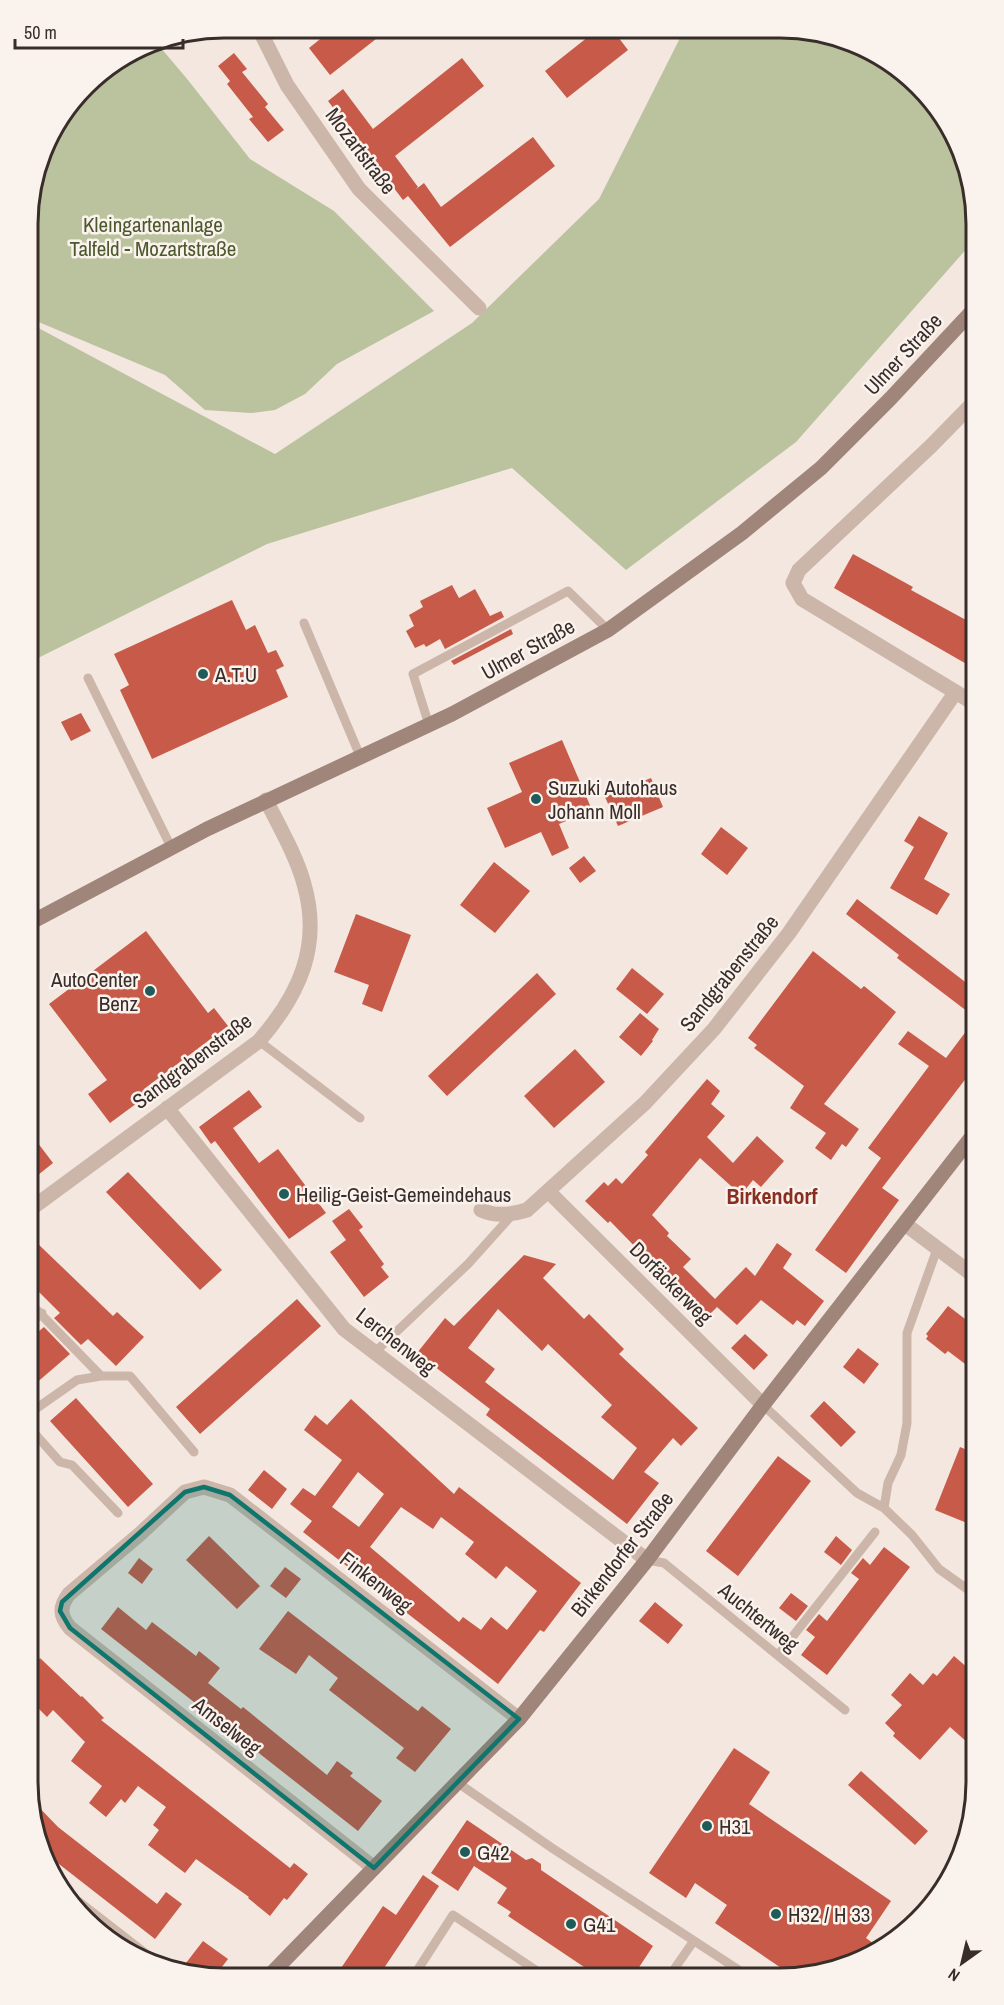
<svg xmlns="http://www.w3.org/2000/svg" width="1004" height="2005" font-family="'Archivo Narrow',sans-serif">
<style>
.green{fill:#bac39e}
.building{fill:#c75a49;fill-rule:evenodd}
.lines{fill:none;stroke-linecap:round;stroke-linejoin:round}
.lane{stroke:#ccb6aa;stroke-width:9}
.street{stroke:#ccb6aa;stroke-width:15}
.secondary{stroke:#a0857b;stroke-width:15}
.marked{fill:#0f766e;fill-opacity:0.2;stroke:#0f766e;stroke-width:4.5;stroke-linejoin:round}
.poi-dot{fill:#1f5b59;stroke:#faf2ec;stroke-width:2}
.labels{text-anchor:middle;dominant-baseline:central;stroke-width:5;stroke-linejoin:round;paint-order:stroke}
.street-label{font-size:21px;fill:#392d2a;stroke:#faf2ec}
.park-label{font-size:21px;fill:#4d582d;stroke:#faf2ec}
.poi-label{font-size:21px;fill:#392d2a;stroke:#faf2ec;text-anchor:start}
.neighbourhood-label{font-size:22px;font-weight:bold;fill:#892f22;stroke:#faf2ec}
.rim{fill:none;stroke:#392d2a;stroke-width:3}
</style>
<rect width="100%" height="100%" fill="#f3e7df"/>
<path class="green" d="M 684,30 L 819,31 L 910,76 L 967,161 L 977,223 L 977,237 L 796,442 L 626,570 L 512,468 L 267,544 L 28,663 L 29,323 L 275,454 L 472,323 L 599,199 Z
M 155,41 L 188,80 L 250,159 L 334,211 L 434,311 L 337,364 L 305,394 L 275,410 L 251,413 L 205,410 L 165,375 L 29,318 L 29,198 L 47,136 L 94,76 L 148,42 Z"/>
<path class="building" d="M 334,28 L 390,28 L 330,75 L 309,48 Z
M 598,29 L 612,29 L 628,50 L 567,98 L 545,71 Z
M 234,53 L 247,69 L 242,72 L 268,104 L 263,109 L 265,107 L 284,130 L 268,142 L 249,119 L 253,117 L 227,84 L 230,81 L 218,66 Z
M 462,58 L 484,86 L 395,156 L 418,187 L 415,190 L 424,183 L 441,207 L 533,137 L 555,166 L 450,247 L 408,196 L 403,200 L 328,101 L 343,89 L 373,129 Z
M 853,554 L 913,587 L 911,590 L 977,626 L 977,670 L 834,588 Z
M 452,585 L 459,598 L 475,589 L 490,616 L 501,611 L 504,617 L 445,649 L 440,639 L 426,647 L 424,644 L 415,648 L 406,631 L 414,626 L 409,615 L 423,607 L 420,601 Z
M 232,600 L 246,630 L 255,625 L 268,653 L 276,650 L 284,666 L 276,670 L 288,697 L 152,759 L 120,690 L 129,685 L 114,654 Z
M 511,629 L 513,634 L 454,665 L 451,661 Z
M 81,713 L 91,731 L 71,741 L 61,722 Z
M 562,740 L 592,810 L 559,824 L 569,848 L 552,856 L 541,832 L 505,848 L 487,808 L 522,792 L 509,763 Z
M 651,778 L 663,807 L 618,826 L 605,797 Z
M 919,816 L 948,833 L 924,879 L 950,894 L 937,915 L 890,888 L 914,847 L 904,841 Z
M 721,827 L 748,848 L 727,875 L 701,854 Z
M 584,856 L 596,871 L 580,883 L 569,868 Z
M 494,862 L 530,891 L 495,933 L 460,905 Z
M 857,899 L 977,991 L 977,1064 L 882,1188 L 899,1200 L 846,1273 L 815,1250 L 881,1158 L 868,1148 L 929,1066 L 898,1044 L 908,1031 L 946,1058 L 976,1018 L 897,958 L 899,955 L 846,914 Z
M 356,914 L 411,935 L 382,1012 L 362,1004 L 369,985 L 334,972 Z
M 146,931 L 208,1013 L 214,1008 L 228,1026 L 144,1089 L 148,1095 L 110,1123 L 88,1094 L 107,1080 L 49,1004 Z
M 813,951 L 861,989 L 864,986 L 896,1012 L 824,1104 L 859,1129 L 846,1147 L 842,1144 L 831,1160 L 815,1148 L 826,1133 L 790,1108 L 804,1086 L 754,1048 L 757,1045 L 748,1038 Z
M 632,968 L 664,994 L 647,1014 L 616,989 Z
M 537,973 L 556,994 L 447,1096 L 428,1076 Z
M 640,1013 L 659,1029 L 652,1040 L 653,1041 L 641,1056 L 619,1037 Z
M 575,1049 L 605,1082 L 554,1128 L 524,1096 Z
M 707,1079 L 720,1091 L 711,1104 L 725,1116 L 707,1137 L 733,1163 L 757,1136 L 784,1161 L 761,1187 L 753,1180 L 741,1195 L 700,1158 L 652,1215 L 669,1233 L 667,1236 L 691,1259 L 683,1267 L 715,1299 L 746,1267 L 755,1276 L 777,1243 L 792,1254 L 783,1268 L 824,1301 L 805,1326 L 797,1320 L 793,1325 L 761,1300 L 737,1325 L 717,1307 L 703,1321 L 644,1264 L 648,1260 L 610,1221 L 608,1223 L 585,1201 L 604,1182 L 608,1186 L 616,1178 L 622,1184 L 648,1155 L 645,1152 Z
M 249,1090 L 262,1107 L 233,1128 L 259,1163 L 278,1149 L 326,1213 L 289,1239 L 215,1141 L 211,1144 L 199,1127 Z
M 28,1130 L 53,1163 L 28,1183 Z
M 128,1172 L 222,1270 L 200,1290 L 106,1192 Z
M 349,1209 L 363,1227 L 351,1236 L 359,1230 L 384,1264 L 381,1267 L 389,1277 L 364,1297 L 330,1252 L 346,1240 L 332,1221 Z
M 36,1242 L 113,1316 L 117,1312 L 144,1337 L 116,1366 L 88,1339 L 81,1345 L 54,1318 L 60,1313 L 28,1281 L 28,1251 Z
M 524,1255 L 556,1264 L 543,1278 L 584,1319 L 589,1314 L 624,1349 L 619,1354 L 698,1428 L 681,1446 L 673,1438 L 644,1472 L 659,1483 L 627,1524 L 486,1415 L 490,1409 L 417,1353 L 445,1318 L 454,1326 ZM 498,1309 L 542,1351 L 548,1344 L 612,1405 L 601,1417 L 637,1448 L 613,1480 L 485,1382 L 495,1369 L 468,1348 Z
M 297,1299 L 321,1326 L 200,1434 L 176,1407 Z
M 948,1306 L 977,1328 L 977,1373 L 948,1351 L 945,1354 L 926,1339 L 928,1336 L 926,1334 Z
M 44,1327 L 70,1354 L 27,1391 L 27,1341 Z
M 745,1334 L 768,1355 L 754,1370 L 731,1348 Z
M 858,1348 L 879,1364 L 864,1384 L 843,1367 Z
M 76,1398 L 153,1484 L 128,1507 L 50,1421 Z
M 351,1399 L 454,1494 L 459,1487 L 581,1583 L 544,1632 L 540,1630 L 498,1684 L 303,1532 L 312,1521 L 290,1504 L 303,1488 L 315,1496 L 342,1460 L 304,1430 L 315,1415 L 327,1425 ZM 358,1472 L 384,1494 L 359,1527 L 332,1507 ZM 401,1507 L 433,1529 L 441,1517 L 474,1542 L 465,1554 L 496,1579 L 506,1566 L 537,1591 L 507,1630 L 491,1617 L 481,1630 L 463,1617 L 459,1622 L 370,1547 Z
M 824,1401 L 856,1432 L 841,1447 L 810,1416 Z
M 960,1447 L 977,1454 L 977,1498 L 967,1523 L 935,1510 Z
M 778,1456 L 811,1481 L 738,1576 L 706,1551 Z
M 264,1470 L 287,1489 L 272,1509 L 248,1490 Z
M 209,1536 L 260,1586 L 237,1609 L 186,1560 Z
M 836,1536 L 852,1550 L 841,1565 L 824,1552 Z
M 884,1547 L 910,1567 L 827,1675 L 801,1655 L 815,1637 L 806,1630 L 819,1614 L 827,1621 L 859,1579 L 851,1573 L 863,1558 L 870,1565 Z
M 139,1558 L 153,1569 L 142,1584 L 128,1573 Z
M 285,1567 L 301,1579 L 286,1598 L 270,1586 Z
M 791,1593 L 808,1606 L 796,1621 L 779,1608 Z
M 655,1602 L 683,1625 L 668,1644 L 639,1621 Z
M 118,1607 L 146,1630 L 152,1622 L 196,1656 L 199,1651 L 220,1668 L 208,1683 L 241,1709 L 243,1707 L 327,1775 L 337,1761 L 353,1773 L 350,1776 L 382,1801 L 358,1831 L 101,1629 Z
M 288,1611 L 406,1702 L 418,1711 L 422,1706 L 451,1729 L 415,1772 L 396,1758 L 404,1748 L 329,1690 L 338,1678 L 309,1655 L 296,1674 L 259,1649 Z
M 954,1656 L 977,1676 L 977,1751 L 950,1727 L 920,1760 L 893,1736 L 895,1733 L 885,1723 L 902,1705 L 891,1695 L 910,1673 L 923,1685 L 933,1673 L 937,1676 Z
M 40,1658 L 81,1697 L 82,1696 L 104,1718 L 101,1720 L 290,1868 L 294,1863 L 308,1874 L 287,1900 L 284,1898 L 270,1916 L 248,1898 L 249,1897 L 196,1859 L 185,1873 L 148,1845 L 159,1830 L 153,1825 L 166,1807 L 138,1786 L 125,1803 L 121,1799 L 106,1817 L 89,1803 L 102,1786 L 71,1761 L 85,1742 L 53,1710 L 47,1717 L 27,1697 L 27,1671 Z
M 734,1748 L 770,1772 L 749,1804 L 891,1901 L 866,1938 L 874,1944 L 866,1957 L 843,1968 L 793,1976 L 715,1923 L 727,1905 L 695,1883 L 686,1898 L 649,1873 Z
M 861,1771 L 928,1831 L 915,1845 L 848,1785 Z
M 29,1797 L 58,1827 L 157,1904 L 166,1892 L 182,1904 L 155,1939 L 41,1850 L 37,1844 Z
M 467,1820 L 526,1860 L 532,1858 L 541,1864 L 541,1870 L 653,1946 L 632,1978 L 599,1977 L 508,1916 L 511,1912 L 497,1903 L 507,1888 L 474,1866 L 458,1891 L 431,1873 Z
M 423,1875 L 439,1886 L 378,1977 L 335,1977 L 383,1906 L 396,1915 Z
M 203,1941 L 228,1959 L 215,1976 L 204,1976 L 186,1963 Z"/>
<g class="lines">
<path class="lane" d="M 304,623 L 360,756
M 88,678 L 171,847
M 429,725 L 413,674 L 568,591 L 608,630
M 259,1041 L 360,1118
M 27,1300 L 101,1376
M 27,1327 L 42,1313
M 375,1352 L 468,1264 L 512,1215
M 763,1405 L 857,1493 L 884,1508 L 912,1535 L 939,1569 L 977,1596
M 27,1415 L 77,1380 L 101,1376 L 130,1376 L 194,1452
M 27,1425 L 60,1462 L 72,1465 L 118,1513
M 884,1508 L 888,1483 L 901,1455 L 907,1423 L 907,1333 L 937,1249
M 647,1560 L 664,1563 L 845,1710
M 778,1655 L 875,1532
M 458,1783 L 552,1848 L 751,1978
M 413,1977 L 453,1915 L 546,1977
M 668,1978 L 693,1942"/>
<path class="street" d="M 258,27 L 287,85 L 359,189 L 479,308
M 977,705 L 802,599 L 793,583 L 799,570 L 931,446 L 977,399
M 167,1108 L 344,1329 L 647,1560
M 549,1192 L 763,1405
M 481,1210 C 496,1217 511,1215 527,1210 L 645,1103 L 714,1029 L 789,933 L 955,693
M 28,1211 L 259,1041 C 299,995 322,946 304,884 C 297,857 279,826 266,800
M 905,1224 L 977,1278
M 374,1868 L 70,1628 C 60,1616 59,1607 69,1594 L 140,1534 L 185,1492 L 204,1487 L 230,1495 L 519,1719
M 77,1904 L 153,1963"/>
<path class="secondary" d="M 28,924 L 207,829 L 452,714 L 608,630 L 742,533 L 821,468 L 890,399 L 977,306
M 269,1976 L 519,1719 L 647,1560 L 763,1405 L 977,1130"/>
</g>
<path class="marked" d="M 204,1487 L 230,1495 L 519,1719 L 374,1868 L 70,1628 L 60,1611 L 62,1602 L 185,1492 Z"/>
<g class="poi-dot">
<circle cx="203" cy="674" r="6"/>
<circle cx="536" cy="799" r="6"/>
<circle cx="150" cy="991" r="6"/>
<circle cx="284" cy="1194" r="6"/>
<circle cx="707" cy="1826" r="6"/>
<circle cx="465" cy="1852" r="6"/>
<circle cx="776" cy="1914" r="6"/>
<circle cx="571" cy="1924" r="6"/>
</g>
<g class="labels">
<g class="street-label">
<text transform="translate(361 151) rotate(53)">Mozartstraße</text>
<text transform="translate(903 354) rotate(-47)">Ulmer Straße</text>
<text transform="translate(528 649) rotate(-29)">Ulmer Straße</text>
<text transform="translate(729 973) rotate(-51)">Sandgrabenstraße</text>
<text transform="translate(192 1061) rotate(-37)">Sandgrabenstraße</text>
<text transform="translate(671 1283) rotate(45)">Dorfäckerweg</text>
<text transform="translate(396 1341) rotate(38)">Lerchenweg</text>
<text transform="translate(622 1554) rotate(-52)">Birkendorfer Straße</text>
<text transform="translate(376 1582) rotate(38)">Finkenweg</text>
<text transform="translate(759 1617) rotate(39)">Auchtertweg</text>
<text transform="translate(227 1726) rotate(38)">Amselweg</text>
</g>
<g class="park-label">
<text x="153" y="224">Kleingartenanlage<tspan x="153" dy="24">Talfeld - Mozartstraße</tspan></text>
</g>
<g class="poi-label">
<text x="215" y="674">A.T.U</text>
<text x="548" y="787">Suzuki Autohaus<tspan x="548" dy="24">Johann Moll</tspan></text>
<text x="138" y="979" text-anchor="end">AutoCenter<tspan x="138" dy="24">Benz</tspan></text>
<text x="296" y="1194">Heilig-Geist-Gemeindehaus</text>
<text x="719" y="1826">H31</text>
<text x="477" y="1852">G42</text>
<text x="788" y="1914">H32 / H 33</text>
<text x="583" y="1924">G41</text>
</g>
<g class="neighbourhood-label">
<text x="772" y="1196">Birkendorf</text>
</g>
</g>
<path d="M0 0H1004V2005H0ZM224 38H780A186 186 0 0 1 966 224V1782A186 186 0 0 1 780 1968H224A186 186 0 0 1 38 1782V224A186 186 0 0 1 224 38Z" fill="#faf2ec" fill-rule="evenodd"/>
<path class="rim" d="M224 38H780A186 186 0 0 1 966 224V1782A186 186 0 0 1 780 1968H224A186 186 0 0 1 38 1782V224A186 186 0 0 1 224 38Z"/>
<g transform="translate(962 1963) rotate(214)" stroke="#faf2ec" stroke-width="4.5" paint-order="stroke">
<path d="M0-4.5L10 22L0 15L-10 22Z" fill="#392d2a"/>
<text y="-9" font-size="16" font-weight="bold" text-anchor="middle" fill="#392d2a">N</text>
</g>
<path d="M15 39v9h168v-9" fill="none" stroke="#392d2a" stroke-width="3"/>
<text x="24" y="39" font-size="18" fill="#392d2a" stroke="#faf2ec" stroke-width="4.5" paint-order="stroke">50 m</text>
</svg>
